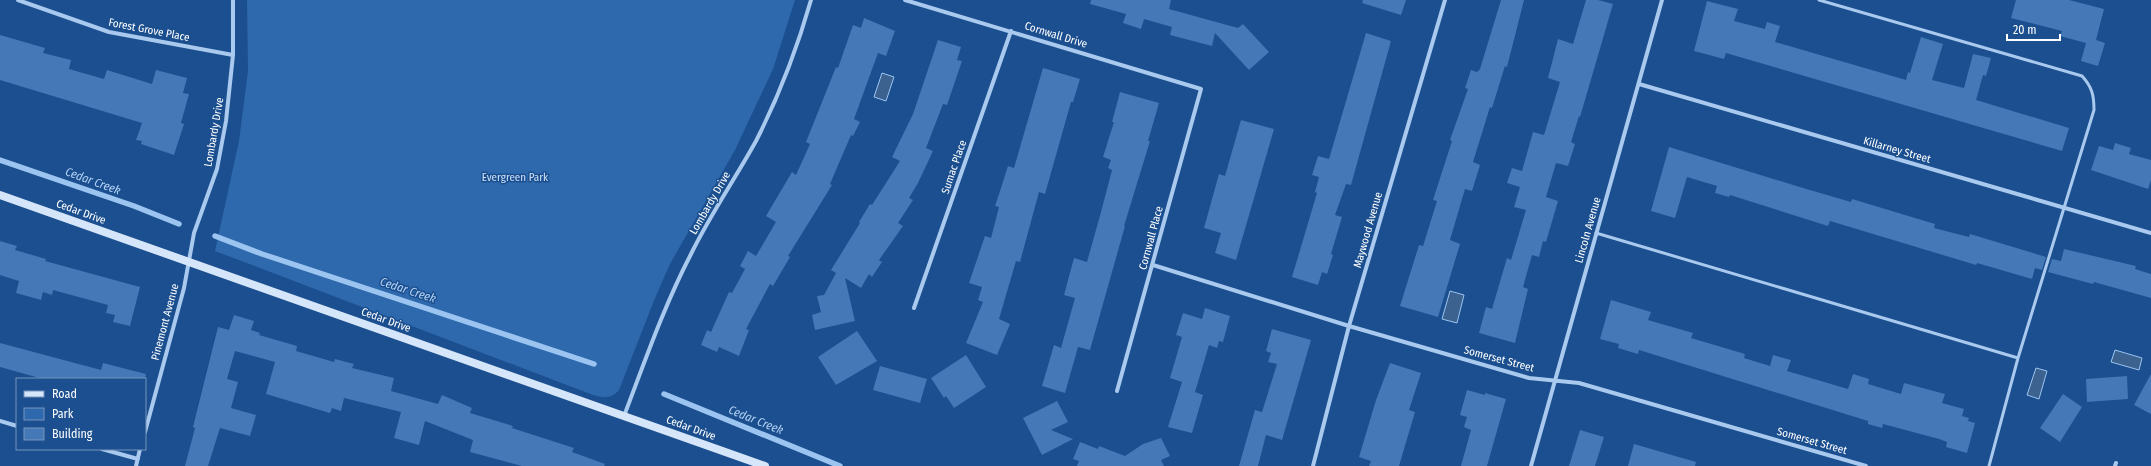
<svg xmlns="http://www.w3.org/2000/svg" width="2151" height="466" font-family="'Fira Sans Condensed',sans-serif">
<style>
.green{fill:#2e69ad}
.water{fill:#3c6290;stroke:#9cc4f0}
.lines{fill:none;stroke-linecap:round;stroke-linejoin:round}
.stream{stroke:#9cc4f0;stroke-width:5.5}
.building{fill:#4478b7}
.lane{stroke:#a9c9ee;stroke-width:3}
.street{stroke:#a9c9ee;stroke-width:4}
.secondary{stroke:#d6e6fa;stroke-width:8}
.labels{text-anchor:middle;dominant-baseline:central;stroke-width:3;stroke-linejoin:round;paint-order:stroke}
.street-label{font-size:11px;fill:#fff;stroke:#1b4f8f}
.park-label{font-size:11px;fill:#cfe3fa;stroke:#1b4f8f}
.water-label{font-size:12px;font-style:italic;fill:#b5d3f5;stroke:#1b4f8f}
</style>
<rect width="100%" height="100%" fill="#1b4f8f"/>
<path class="green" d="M 247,0 L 795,0 L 773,69 L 735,150 L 670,264 L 655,298 L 619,390 C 612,399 603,398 593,395 L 215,251 L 239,141 L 248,71 Z"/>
<path class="water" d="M 882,73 L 894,77 L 886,101 L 874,97 Z
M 1450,291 L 1464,295 L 1457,323 L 1442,319 Z
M 2115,350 L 2142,358 L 2139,370 L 2111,362 Z
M 2036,368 L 2047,371 L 2039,399 L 2027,395 Z"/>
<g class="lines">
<path class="stream" d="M 0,160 L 134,206 L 179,224
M 215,236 L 262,254 L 594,364
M 664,394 L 840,466"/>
</g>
<path class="building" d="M 1091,0 L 1171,0 L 1169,9 L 1238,28 L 1243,24 L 1269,52 L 1249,70 L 1215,33 L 1212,46 L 1170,35 L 1172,27 L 1144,19 L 1141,29 L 1123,23 L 1126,14 L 1090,4 Z
M 1363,0 L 1406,0 L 1401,15 L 1362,3 Z
M 1501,0 L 1524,0 L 1507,67 L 1505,66 L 1492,108 L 1490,107 L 1473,162 L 1480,165 L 1472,191 L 1465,189 L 1450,240 L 1460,244 L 1438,317 L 1400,306 L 1419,245 L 1423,246 L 1437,201 L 1433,200 L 1452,141 L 1450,140 L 1468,89 L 1465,88 L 1471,70 L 1477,72 L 1480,69 Z
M 1586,0 L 1598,0 L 1613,4 L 1580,117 L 1579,116 L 1571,142 L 1575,144 L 1568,166 L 1556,163 L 1546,197 L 1558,201 L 1546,242 L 1543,241 L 1539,257 L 1532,255 L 1523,287 L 1528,289 L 1515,343 L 1479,333 L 1486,307 L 1492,309 L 1507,258 L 1511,260 L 1526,210 L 1514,207 L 1520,187 L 1507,183 L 1512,168 L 1522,171 L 1533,132 L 1544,135 L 1560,82 L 1548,78 L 1558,39 L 1573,44 Z
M 2016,0 L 2069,0 L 2104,9 L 2096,40 L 2105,43 L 2098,66 L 2081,61 L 2086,43 L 2060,36 L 2062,31 L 2011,18 Z
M 1707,1 L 1738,9 L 1734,21 L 1765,29 L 1767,22 L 1780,26 L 1775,42 L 1906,80 L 1908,72 L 1910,73 L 1921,37 L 1943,44 L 1932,80 L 1964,88 L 1973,54 L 1991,58 L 1986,76 L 1983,75 L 1976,100 L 2069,128 L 2062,151 L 1726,53 L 1724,59 L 1694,51 Z
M 864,18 L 895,31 L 886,56 L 878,53 L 854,119 L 860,122 L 853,136 L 851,135 L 830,184 L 832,185 L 788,256 L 790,257 L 773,286 L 770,284 L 746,329 L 749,330 L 739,356 L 719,347 L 717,352 L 701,345 L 707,330 L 711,332 L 729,292 L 732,293 L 745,269 L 740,266 L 748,251 L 756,256 L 776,222 L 766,216 L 792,172 L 796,175 L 810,144 L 806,142 L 836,67 L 838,68 L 853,25 L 861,28 Z
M 1366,33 L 1391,41 L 1351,185 L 1346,184 L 1335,215 L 1342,217 L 1331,254 L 1333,255 L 1327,274 L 1322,272 L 1318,285 L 1292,277 L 1317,193 L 1315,192 L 1319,177 L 1312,175 L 1318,156 L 1329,159 Z
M 0,35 L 45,48 L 43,53 L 71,60 L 69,69 L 104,79 L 107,70 L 152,84 L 156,70 L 187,78 L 183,93 L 189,94 L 181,123 L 184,124 L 174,155 L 141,144 L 142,141 L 136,140 L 142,123 L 0,80 Z
M 938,40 L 961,47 L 957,60 L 962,61 L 947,105 L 943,104 L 926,148 L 933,151 L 918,183 L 909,198 L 913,200 L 898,223 L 903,226 L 879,260 L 882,262 L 872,277 L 869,274 L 861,288 L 845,278 L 855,321 L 815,330 L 812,315 L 821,312 L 817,296 L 824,295 L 836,273 L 831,270 L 860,223 L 859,222 L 870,204 L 872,205 L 900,161 L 892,157 L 913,114 Z
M 1043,68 L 1080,79 L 1073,102 L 1071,102 L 1045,194 L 1039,192 L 1020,262 L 1016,261 L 999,319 L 1010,324 L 997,355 L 966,343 L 983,302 L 978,300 L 982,287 L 969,283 L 985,236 L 991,238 L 999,207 L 995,206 L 1001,188 L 1008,166 L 1014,168 Z
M 1120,92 L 1159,103 L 1148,141 L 1150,141 L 1124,226 L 1125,226 L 1090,350 L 1078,347 L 1065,393 L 1042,386 L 1054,345 L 1061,348 L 1075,298 L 1064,295 L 1074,258 L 1087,262 L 1101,212 L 1112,170 L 1108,168 L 1111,160 L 1103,157 L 1114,122 L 1112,122 Z
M 1241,120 L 1274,129 L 1236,260 L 1215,253 L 1221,233 L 1204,228 L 1219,174 L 1225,176 Z
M 2115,143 L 2131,148 L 2129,154 L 2151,160 L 2151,180 L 2148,189 L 2091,170 L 2099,146 L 2113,150 Z
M 1669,147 L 1803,188 L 1851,202 L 1852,199 L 1935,224 L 1934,228 L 1969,237 L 1970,234 L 2046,257 L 2042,270 L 2035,268 L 2032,279 L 1977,263 L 1976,265 L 1830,221 L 1828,226 L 1730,195 L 1729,197 L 1715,193 L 1717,186 L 1687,177 L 1675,218 L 1651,211 Z
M 0,241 L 17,246 L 15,250 L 46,259 L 45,261 L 140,287 L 130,326 L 113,322 L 115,315 L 106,313 L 108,305 L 53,290 L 52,295 L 43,292 L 41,300 L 16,293 L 19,281 L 0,275 Z
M 2064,249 L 2136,266 L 2135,269 L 2151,274 L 2151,298 L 2094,282 L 2093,284 L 2048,272 L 2052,259 L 2061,261 Z
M 1611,300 L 1651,312 L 1648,320 L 1693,333 L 1691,338 L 1745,354 L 1744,358 L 1770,366 L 1773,355 L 1791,360 L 1787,371 L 1848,389 L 1853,374 L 1869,379 L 1868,384 L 1901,394 L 1904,383 L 1945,394 L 1942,403 L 1964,409 L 1962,416 L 1969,418 L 1968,421 L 1975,423 L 1967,453 L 1946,447 L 1947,442 L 1939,439 L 1883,424 L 1882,428 L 1868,424 L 1868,421 L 1639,350 L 1638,354 L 1618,348 L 1619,344 L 1600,339 Z
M 1205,308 L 1230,316 L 1223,342 L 1219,341 L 1217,348 L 1209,345 L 1195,392 L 1203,395 L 1192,433 L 1168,427 L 1182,382 L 1170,378 L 1182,337 L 1176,335 L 1183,313 L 1202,319 Z
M 234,315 L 254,321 L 251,330 L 260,333 L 259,335 L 297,346 L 296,351 L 334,362 L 335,359 L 354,364 L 352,368 L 394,378 L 391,391 L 438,404 L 442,395 L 472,408 L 470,413 L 513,426 L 512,428 L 574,448 L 572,452 L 605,464 L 604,466 L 522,466 L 470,452 L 473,440 L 425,421 L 419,445 L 394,438 L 401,412 L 344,398 L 341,411 L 332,408 L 330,413 L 266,394 L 275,362 L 235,351 L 227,379 L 238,382 L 231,408 L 256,415 L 250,436 L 220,428 L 208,466 L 185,466 L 195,428 L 193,427 L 218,327 L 229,330 Z
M 1272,329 L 1311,340 L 1282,440 L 1266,435 L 1258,466 L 1239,466 L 1255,410 L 1262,412 L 1277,364 L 1268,362 L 1271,353 L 1266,351 Z
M 857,331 L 877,361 L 836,385 L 818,357 Z
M 0,343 L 101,370 L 103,363 L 146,374 L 145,379 L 43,379 L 0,367 Z
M 966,355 L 986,387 L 954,408 L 946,396 L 944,398 L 931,378 Z
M 1390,363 L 1421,373 L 1409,410 L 1415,412 L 1399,466 L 1369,466 L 1371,461 L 1359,457 L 1376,400 Z
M 880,366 L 927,379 L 920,403 L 873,390 Z
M 2151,374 L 2151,414 L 2134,405 Z
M 2127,376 L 2128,399 L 2087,402 L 2086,379 Z
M 1467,390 L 1485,395 L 1485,393 L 1506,399 L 1487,466 L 1461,466 L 1471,430 L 1464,427 L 1467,417 L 1460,415 Z
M 2063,394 L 2082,407 L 2060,442 L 2040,428 Z
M 1057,401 L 1068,422 L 1051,430 L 1073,439 L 1042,455 L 1023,418 Z
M 1580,430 L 1604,437 L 1595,466 L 1569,466 Z
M 1161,438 L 1170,456 L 1161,460 L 1164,466 L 1077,466 L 1079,461 L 1073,459 L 1080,442 L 1098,449 L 1099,446 L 1125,456 L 1143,444 Z
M 1634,444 L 1696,462 L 1695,466 L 1628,466 Z"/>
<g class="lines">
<path class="lane" d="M 1819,0 L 2082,76 C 2092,87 2094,95 2094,110 L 2018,358 L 1989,466
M 1596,233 L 2018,358"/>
<path class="street" d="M 18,0 L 109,32 L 233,55
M 905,0 L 1201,89 L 1117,391
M 1639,84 L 2151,233
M 1153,265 L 1349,326 L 1529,378 L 1579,383 L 1866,466
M 914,308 L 1011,31
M 624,416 C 645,361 664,306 691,254 C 710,215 735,179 756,141 C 779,96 797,49 811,0
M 0,421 L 17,426
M 145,432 L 184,288 L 194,233 L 217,169 L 226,121 L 233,55 L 233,0
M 102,449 L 138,459
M 136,466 L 140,449
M 1313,466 L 1349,326 L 1445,0
M 1531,466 L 1662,0
M 2115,466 L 2116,463"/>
<path class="secondary" d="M 0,195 L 765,466"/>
</g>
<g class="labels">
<g class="street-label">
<text transform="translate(149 30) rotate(11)">Forest Grove Place</text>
<text transform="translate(1056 35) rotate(17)">Cornwall Drive</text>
<text transform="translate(214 132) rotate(-80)">Lombardy Drive</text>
<text transform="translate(1897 150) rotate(16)">Killarney Street</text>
<text transform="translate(954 167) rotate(-71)">Sumac Place</text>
<text transform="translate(710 203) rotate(-60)">Lombardy Drive</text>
<text transform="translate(81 212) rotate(20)">Cedar Drive</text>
<text transform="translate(1368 230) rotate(-74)">Maywood Avenue</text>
<text transform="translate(1588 230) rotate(-74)">Lincoln Avenue</text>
<text transform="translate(1151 238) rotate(-75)">Cornwall Place</text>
<text transform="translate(386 320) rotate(20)">Cedar Drive</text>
<text transform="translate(165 322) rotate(-75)">Pinemont Avenue</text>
<text transform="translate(1499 359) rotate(15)">Somerset Street</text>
<text transform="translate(691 428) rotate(20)">Cedar Drive</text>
<text transform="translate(1812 441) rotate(16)">Somerset Street</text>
</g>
<g class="park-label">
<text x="515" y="177">Evergreen Park</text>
</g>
<g class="water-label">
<text transform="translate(93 181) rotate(20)">Cedar Creek</text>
<text transform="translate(408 290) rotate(18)">Cedar Creek</text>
<text transform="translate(756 420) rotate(22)">Cedar Creek</text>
</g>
</g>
<rect x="16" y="378" width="130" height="72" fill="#1b4f8f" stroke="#7695bc"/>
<rect x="24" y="391" width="20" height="6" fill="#d6e6fa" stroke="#7695bc"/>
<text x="52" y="398" font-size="12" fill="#ffffff">Road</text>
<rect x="24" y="408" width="20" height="12" fill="#2e69ad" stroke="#7695bc"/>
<text x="52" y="418" font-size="12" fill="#ffffff">Park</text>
<rect x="24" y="428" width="20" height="12" fill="#4478b7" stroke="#7695bc"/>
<text x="52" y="438" font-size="12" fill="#ffffff">Building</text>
<path d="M2007 34v6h53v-6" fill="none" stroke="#ffffff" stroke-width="2"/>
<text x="2013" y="34" font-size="12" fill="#ffffff" stroke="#1b4f8f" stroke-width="3" paint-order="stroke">20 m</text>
</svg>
